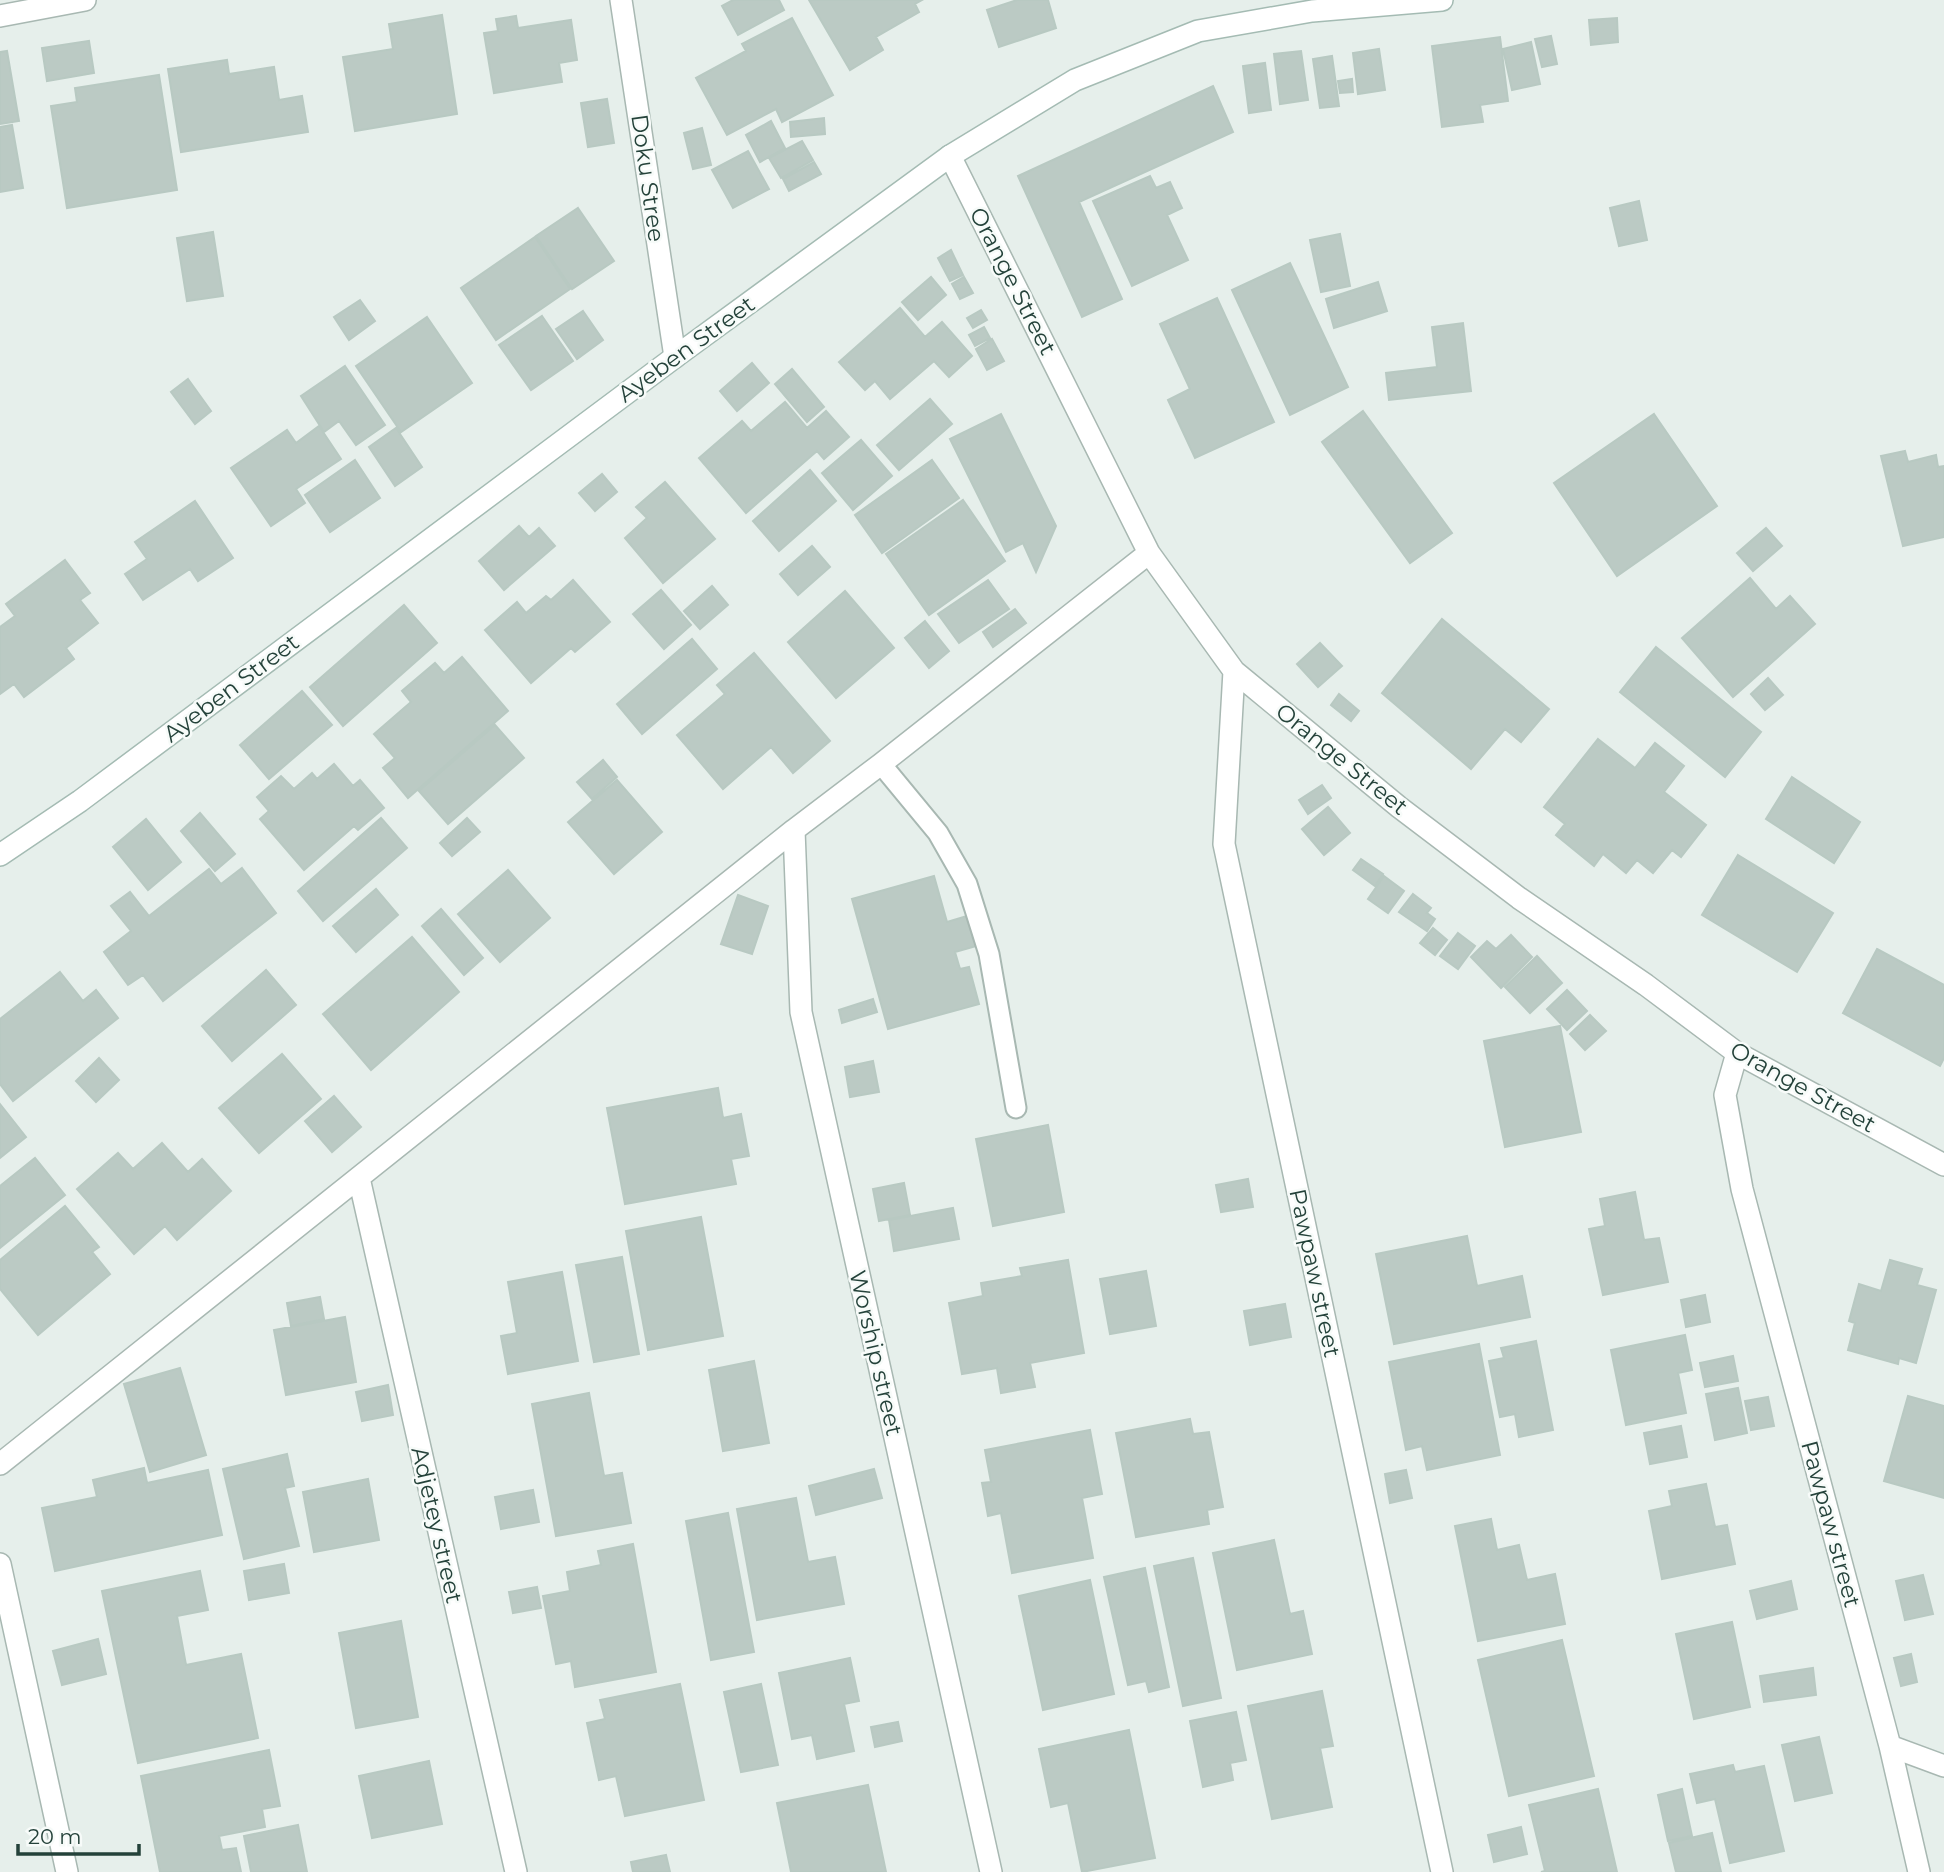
<svg xmlns="http://www.w3.org/2000/svg" width="1944" height="1872" font-family="Montserrat,sans-serif">
<style>
.building{fill:#bbcac4;stroke:#b8c9c2;stroke-width:2}
.lines{fill:none;stroke-linecap:round;stroke-linejoin:round}
.lane-casing{stroke:#a8b8b2;stroke-width:23}
.street-casing{stroke:#a8b8b2;stroke-width:24}
.secondary-casing{stroke:#a4bbb3;stroke-width:24}
.lane{stroke:#fff;stroke-width:19}
.street{stroke:#fff;stroke-width:21}
.secondary{stroke:#fff;stroke-width:21}
.labels{text-anchor:middle;dominant-baseline:central;stroke-width:5;stroke-linejoin:round;paint-order:stroke}
.street-label{font-size:23px;fill:#24423a;stroke:#f7fbf9}
</style>
<rect width="100%" height="100%" fill="#e6efeb"/>
<path class="building" d="M 733,0 L 779,0 L 784,10 L 738,35 L 722,6 Z
M 809,0 L 922,0 L 915,4 L 919,12 L 876,37 L 883,50 L 850,70 Z
M 1017,0 L 1048,0 L 1056,28 L 999,47 L 987,10 Z
M 442,15 L 457,114 L 355,131 L 343,57 L 393,49 L 389,24 Z
M 516,16 L 518,28 L 571,20 L 577,60 L 559,63 L 562,82 L 494,93 L 484,33 L 498,31 L 496,19 Z
M 792,18 L 833,95 L 782,122 L 776,109 L 727,135 L 696,78 L 746,51 L 742,44 Z
M 1617,18 L 1618,42 L 1591,45 L 1589,20 Z
M 1551,36 L 1557,64 L 1542,67 L 1535,39 Z
M 1500,37 L 1508,101 L 1480,105 L 1483,122 L 1442,127 L 1432,46 Z
M 89,41 L 94,73 L 47,81 L 42,48 Z
M 1531,42 L 1540,84 L 1512,90 L 1503,49 Z
M 1379,49 L 1385,90 L 1358,94 L 1353,53 Z
M 7,51 L 19,121 L 0,124 L 0,52 Z
M 1301,51 L 1308,100 L 1280,104 L 1274,54 Z
M 1332,56 L 1339,106 L 1320,108 L 1313,59 Z
M 227,60 L 229,74 L 274,67 L 279,100 L 302,96 L 308,132 L 181,152 L 168,69 Z
M 1265,63 L 1271,110 L 1249,113 L 1243,66 Z
M 159,75 L 177,190 L 67,208 L 51,106 L 77,102 L 75,88 Z
M 1352,79 L 1353,92 L 1340,93 L 1338,81 Z
M 1213,86 L 1233,132 L 1079,202 L 1122,299 L 1082,317 L 1018,176 Z
M 607,99 L 614,143 L 588,147 L 581,103 Z
M 824,118 L 825,134 L 791,137 L 790,122 Z
M 771,121 L 785,148 L 760,162 L 746,135 Z
M 12,125 L 23,188 L 0,192 L 0,127 Z
M 702,128 L 711,165 L 693,169 L 684,133 Z
M 802,141 L 813,160 L 781,178 L 769,158 Z
M 748,151 L 769,189 L 733,208 L 712,170 Z
M 814,162 L 821,174 L 789,191 L 783,179 Z
M 1150,176 L 1156,188 L 1170,182 L 1182,208 L 1167,215 L 1188,260 L 1132,286 L 1093,201 Z
M 1639,201 L 1647,240 L 1619,246 L 1610,208 Z
M 578,208 L 614,261 L 572,289 L 536,236 Z
M 213,232 L 223,296 L 187,301 L 177,238 Z
M 1340,234 L 1350,286 L 1321,292 L 1310,240 Z
M 535,237 L 570,289 L 496,340 L 461,288 Z
M 951,250 L 963,275 L 950,281 L 938,258 Z
M 1290,263 L 1348,387 L 1290,415 L 1232,290 Z
M 931,277 L 946,295 L 918,320 L 902,302 Z
M 964,277 L 973,293 L 960,299 L 952,284 Z
M 1378,282 L 1387,311 L 1334,328 L 1326,299 Z
M 1217,298 L 1274,422 L 1195,458 L 1168,400 L 1190,389 L 1160,324 Z
M 360,300 L 375,321 L 349,340 L 334,317 Z
M 900,308 L 925,337 L 942,322 L 972,356 L 949,377 L 934,361 L 890,399 L 875,381 L 865,390 L 839,362 Z
M 981,310 L 987,320 L 973,328 L 967,318 Z
M 583,311 L 603,340 L 577,359 L 556,329 Z
M 542,316 L 573,361 L 531,390 L 499,345 Z
M 427,317 L 472,383 L 401,432 L 356,366 Z
M 1463,323 L 1471,391 L 1389,400 L 1386,373 L 1437,367 L 1432,327 Z
M 984,327 L 990,338 L 975,346 L 969,335 Z
M 992,339 L 1004,361 L 987,370 L 976,349 Z
M 752,363 L 769,383 L 737,411 L 720,391 Z
M 345,366 L 385,425 L 356,445 L 339,421 L 324,432 L 301,396 Z
M 792,369 L 824,407 L 807,422 L 775,384 Z
M 188,379 L 211,411 L 195,424 L 171,392 Z
M 930,399 L 952,424 L 899,470 L 877,445 Z
M 785,402 L 807,428 L 826,411 L 849,437 L 824,459 L 817,451 L 746,513 L 699,458 L 742,421 L 751,431 Z
M 1363,411 L 1452,533 L 1410,563 L 1322,442 Z
M 1001,414 L 1056,526 L 1036,572 L 1023,543 L 1006,552 L 950,439 Z
M 1654,414 L 1717,506 L 1617,576 L 1554,483 Z
M 319,426 L 341,459 L 296,489 L 305,503 L 271,526 L 231,468 L 287,430 L 296,443 Z
M 396,428 L 422,467 L 395,486 L 369,447 Z
M 861,440 L 892,476 L 853,510 L 822,473 Z
M 1905,451 L 1908,462 L 1936,455 L 1938,467 L 1944,466 L 1944,537 L 1903,546 L 1881,456 Z
M 355,460 L 380,498 L 330,532 L 305,495 Z
M 932,460 L 959,498 L 882,553 L 855,515 Z
M 810,470 L 836,501 L 779,551 L 753,521 Z
M 602,474 L 617,492 L 595,511 L 579,493 Z
M 665,482 L 715,539 L 663,583 L 625,538 L 647,518 L 636,507 Z
M 963,500 L 1005,561 L 929,615 L 886,554 Z
M 195,501 L 233,558 L 198,581 L 190,569 L 143,600 L 125,574 L 147,559 L 135,542 Z
M 519,526 L 529,537 L 539,528 L 555,546 L 504,590 L 479,561 Z
M 1766,528 L 1782,546 L 1753,571 L 1737,553 Z
M 812,546 L 830,567 L 798,595 L 780,574 Z
M 65,560 L 90,593 L 80,600 L 98,623 L 66,648 L 74,659 L 24,697 L 14,684 L 0,694 L 0,627 L 15,616 L 6,604 Z
M 1750,578 L 1776,609 L 1790,596 L 1815,624 L 1733,697 L 1682,638 Z
M 573,580 L 610,622 L 575,652 L 571,648 L 531,683 L 485,630 L 517,602 L 526,613 L 546,596 L 551,600 Z
M 988,580 L 1009,609 L 959,643 L 938,614 Z
M 712,586 L 728,605 L 700,629 L 684,611 Z
M 661,590 L 691,625 L 664,649 L 633,614 Z
M 845,591 L 894,648 L 836,698 L 788,642 Z
M 404,605 L 437,643 L 343,726 L 310,687 Z
M 1015,609 L 1026,623 L 993,647 L 983,632 Z
M 1442,619 L 1549,709 L 1521,742 L 1505,729 L 1471,769 L 1382,693 Z
M 925,621 L 949,651 L 929,668 L 905,638 Z
M 692,639 L 717,669 L 642,734 L 617,704 Z
M 1320,643 L 1342,666 L 1318,687 L 1297,664 Z
M 1656,647 L 1761,732 L 1725,777 L 1620,692 Z
M 754,653 L 830,741 L 793,773 L 771,747 L 723,789 L 677,735 L 725,694 L 717,685 Z
M 462,657 L 508,711 L 408,798 L 383,768 L 395,758 L 374,734 L 411,702 L 402,691 L 435,663 L 444,673 Z
M 1768,678 L 1783,695 L 1765,710 L 1751,694 Z
M 302,691 L 332,725 L 269,779 L 240,745 Z
M 1339,694 L 1359,711 L 1351,721 L 1331,705 Z
M 495,725 L 524,758 L 448,824 L 419,791 Z
M 1598,739 L 1635,768 L 1655,743 L 1684,766 L 1664,792 L 1706,825 L 1681,857 L 1672,850 L 1653,873 L 1637,860 L 1626,873 L 1603,854 L 1594,866 L 1556,835 L 1565,824 L 1544,807 Z
M 603,760 L 617,777 L 592,799 L 577,782 Z
M 334,764 L 353,786 L 360,780 L 384,808 L 358,830 L 354,826 L 304,870 L 260,819 L 269,811 L 257,797 L 281,776 L 294,789 L 312,773 L 317,779 Z
M 1792,777 L 1860,822 L 1834,863 L 1766,819 Z
M 617,780 L 662,832 L 614,874 L 568,822 Z
M 1322,785 L 1331,798 L 1308,814 L 1299,800 Z
M 1328,807 L 1350,833 L 1324,855 L 1302,829 Z
M 200,813 L 235,854 L 215,871 L 181,831 Z
M 381,818 L 407,848 L 323,921 L 298,891 Z
M 467,818 L 480,832 L 452,856 L 440,843 Z
M 146,819 L 181,862 L 148,890 L 113,847 Z
M 1738,855 L 1833,913 L 1797,972 L 1702,915 Z
M 1361,859 L 1383,874 L 1375,886 L 1353,870 Z
M 242,868 L 276,913 L 163,1001 L 143,975 L 128,985 L 104,952 L 131,931 L 111,906 L 130,892 L 149,916 L 209,869 L 221,884 Z
M 508,870 L 550,918 L 500,962 L 458,914 Z
M 934,876 L 947,922 L 967,916 L 976,946 L 955,952 L 960,969 L 969,967 L 979,1004 L 888,1029 L 852,899 Z
M 1384,876 L 1404,891 L 1388,913 L 1368,899 Z
M 376,889 L 398,915 L 356,952 L 333,926 Z
M 1413,894 L 1431,908 L 1427,913 L 1435,919 L 1427,931 L 1399,912 Z
M 738,895 L 768,906 L 752,954 L 721,944 Z
M 441,909 L 483,958 L 464,975 L 422,926 Z
M 1433,928 L 1447,940 L 1435,955 L 1420,943 Z
M 1458,933 L 1475,946 L 1458,969 L 1440,956 Z
M 1511,935 L 1532,957 L 1501,988 L 1471,957 L 1487,941 L 1496,949 Z
M 412,937 L 459,992 L 371,1070 L 323,1014 Z
M 1877,949 L 1944,985 L 1944,1058 L 1940,1066 L 1843,1013 Z
M 1537,956 L 1562,983 L 1530,1013 L 1505,987 Z
M 266,970 L 296,1005 L 232,1061 L 202,1026 Z
M 60,972 L 83,1001 L 96,990 L 118,1018 L 13,1101 L 0,1084 L 0,1019 Z
M 1567,990 L 1587,1011 L 1567,1030 L 1547,1009 Z
M 873,999 L 877,1012 L 842,1023 L 839,1010 Z
M 1590,1015 L 1606,1031 L 1585,1050 L 1570,1034 Z
M 1560,1026 L 1581,1132 L 1505,1147 L 1484,1041 Z
M 282,1054 L 321,1099 L 259,1153 L 219,1108 Z
M 99,1058 L 119,1080 L 96,1102 L 76,1081 Z
M 873,1061 L 879,1092 L 850,1097 L 845,1067 Z
M 718,1088 L 723,1118 L 741,1114 L 749,1156 L 731,1159 L 736,1184 L 625,1204 L 607,1108 Z
M 334,1096 L 361,1127 L 332,1152 L 305,1121 Z
M 0,1104 L 26,1137 L 0,1158 Z
M 1048,1125 L 1064,1212 L 993,1226 L 976,1139 Z
M 162,1143 L 188,1172 L 202,1159 L 231,1191 L 177,1240 L 165,1226 L 134,1254 L 77,1189 L 118,1153 L 133,1169 Z
M 35,1158 L 65,1195 L 0,1248 L 0,1186 Z
M 1248,1179 L 1253,1207 L 1221,1212 L 1216,1185 Z
M 904,1183 L 910,1215 L 879,1221 L 873,1189 Z
M 1635,1192 L 1644,1240 L 1659,1238 L 1668,1282 L 1603,1295 L 1589,1229 L 1605,1226 L 1600,1199 Z
M 65,1206 L 99,1247 L 92,1252 L 110,1274 L 38,1335 L 0,1289 L 0,1260 Z
M 953,1208 L 959,1239 L 894,1251 L 889,1220 Z
M 701,1217 L 723,1336 L 648,1350 L 626,1231 Z
M 1467,1236 L 1477,1286 L 1522,1276 L 1530,1317 L 1394,1344 L 1376,1254 Z
M 622,1257 L 639,1354 L 594,1362 L 576,1265 Z
M 1068,1260 L 1084,1353 L 1030,1363 L 1035,1387 L 1001,1393 L 997,1368 L 962,1374 L 949,1303 L 983,1296 L 981,1283 L 1022,1276 L 1020,1268 Z
M 1890,1260 L 1922,1269 L 1917,1285 L 1936,1290 L 1916,1363 L 1899,1358 L 1898,1364 L 1848,1350 L 1855,1323 L 1849,1321 L 1859,1284 L 1881,1291 Z
M 1146,1271 L 1156,1326 L 1110,1334 L 1100,1279 Z
M 562,1272 L 578,1361 L 508,1374 L 501,1336 L 517,1333 L 508,1282 Z
M 1705,1295 L 1710,1322 L 1686,1327 L 1681,1300 Z
M 320,1297 L 324,1319 L 291,1326 L 287,1303 Z
M 1285,1304 L 1291,1337 L 1250,1345 L 1244,1311 Z
M 345,1317 L 356,1382 L 286,1395 L 274,1330 Z
M 1685,1335 L 1692,1370 L 1678,1373 L 1686,1413 L 1626,1425 L 1611,1350 Z
M 1536,1341 L 1553,1430 L 1519,1437 L 1515,1414 L 1500,1417 L 1489,1361 L 1504,1358 L 1501,1348 Z
M 1479,1344 L 1500,1455 L 1427,1470 L 1422,1446 L 1406,1450 L 1389,1362 Z
M 1733,1356 L 1738,1381 L 1705,1387 L 1700,1363 Z
M 754,1361 L 769,1443 L 723,1451 L 709,1370 Z
M 180,1368 L 206,1455 L 150,1472 L 124,1384 Z
M 388,1385 L 393,1415 L 362,1421 L 356,1392 Z
M 1738,1388 L 1747,1433 L 1715,1440 L 1706,1394 Z
M 589,1393 L 604,1476 L 622,1473 L 631,1523 L 556,1536 L 532,1404 Z
M 1908,1396 L 1944,1406 L 1944,1498 L 1884,1481 Z
M 1768,1397 L 1774,1426 L 1751,1430 L 1745,1401 Z
M 1190,1419 L 1193,1434 L 1209,1432 L 1223,1507 L 1207,1510 L 1209,1524 L 1136,1537 L 1116,1433 Z
M 1681,1426 L 1687,1457 L 1650,1464 L 1644,1433 Z
M 1090,1430 L 1102,1494 L 1082,1498 L 1093,1558 L 1012,1573 L 1001,1513 L 988,1516 L 982,1483 L 991,1482 L 985,1450 Z
M 287,1454 L 294,1486 L 285,1488 L 299,1546 L 244,1559 L 223,1469 Z
M 144,1468 L 147,1483 L 208,1470 L 222,1535 L 55,1571 L 42,1508 L 97,1497 L 93,1480 Z
M 874,1469 L 882,1498 L 816,1515 L 809,1486 Z
M 1406,1470 L 1412,1498 L 1390,1503 L 1385,1474 Z
M 368,1479 L 379,1540 L 314,1552 L 303,1492 Z
M 1706,1484 L 1715,1527 L 1727,1525 L 1735,1564 L 1662,1579 L 1649,1511 L 1672,1506 L 1669,1491 Z
M 533,1490 L 539,1522 L 501,1529 L 495,1497 Z
M 796,1498 L 808,1562 L 835,1557 L 844,1604 L 757,1620 L 737,1509 Z
M 728,1513 L 754,1652 L 711,1660 L 686,1521 Z
M 1491,1519 L 1497,1550 L 1519,1545 L 1527,1580 L 1555,1574 L 1565,1624 L 1478,1641 L 1455,1526 Z
M 1274,1540 L 1290,1614 L 1303,1611 L 1312,1654 L 1237,1670 L 1213,1553 Z
M 633,1544 L 656,1672 L 575,1687 L 571,1661 L 556,1664 L 543,1596 L 570,1591 L 567,1572 L 601,1565 L 598,1551 Z
M 1193,1558 L 1221,1698 L 1183,1706 L 1154,1566 Z
M 284,1564 L 289,1593 L 249,1600 L 244,1571 Z
M 1145,1568 L 1169,1687 L 1149,1692 L 1146,1681 L 1128,1685 L 1104,1577 Z
M 200,1571 L 208,1610 L 177,1616 L 186,1665 L 241,1654 L 258,1738 L 138,1763 L 102,1591 Z
M 1923,1575 L 1933,1614 L 1905,1620 L 1896,1581 Z
M 1090,1580 L 1114,1694 L 1043,1710 L 1019,1596 Z
M 1791,1581 L 1797,1609 L 1757,1619 L 1750,1591 Z
M 537,1587 L 541,1608 L 513,1613 L 509,1592 Z
M 401,1621 L 418,1717 L 356,1728 L 339,1633 Z
M 1732,1622 L 1750,1707 L 1694,1719 L 1676,1634 Z
M 98,1639 L 106,1674 L 62,1685 L 53,1651 Z
M 1562,1640 L 1594,1776 L 1509,1796 L 1478,1660 Z
M 1911,1654 L 1917,1682 L 1901,1686 L 1894,1658 Z
M 850,1658 L 859,1701 L 844,1704 L 854,1751 L 817,1759 L 812,1735 L 792,1739 L 779,1673 Z
M 1813,1668 L 1816,1695 L 1764,1702 L 1760,1676 Z
M 680,1684 L 704,1800 L 625,1816 L 616,1776 L 599,1780 L 587,1723 L 605,1719 L 600,1700 Z
M 761,1684 L 778,1765 L 741,1772 L 724,1692 Z
M 1322,1691 L 1333,1746 L 1320,1748 L 1332,1807 L 1272,1819 L 1248,1706 Z
M 1236,1712 L 1246,1760 L 1230,1763 L 1233,1780 L 1203,1787 L 1190,1721 Z
M 898,1722 L 902,1741 L 875,1747 L 871,1727 Z
M 1129,1730 L 1155,1858 L 1082,1872 L 1068,1803 L 1051,1807 L 1039,1749 Z
M 1819,1737 L 1832,1793 L 1795,1801 L 1782,1745 Z
M 269,1750 L 280,1806 L 262,1809 L 265,1827 L 219,1836 L 222,1850 L 236,1848 L 241,1872 L 160,1872 L 141,1776 Z
M 429,1761 L 442,1824 L 372,1838 L 359,1776 Z
M 1733,1765 L 1735,1772 L 1764,1766 L 1784,1851 L 1730,1863 L 1715,1799 L 1697,1803 L 1690,1774 Z
M 868,1785 L 886,1872 L 791,1872 L 777,1803 Z
M 1598,1789 L 1617,1872 L 1541,1872 L 1545,1871 L 1529,1805 Z
M 1682,1789 L 1692,1836 L 1668,1841 L 1658,1795 Z
M 298,1825 L 307,1872 L 251,1872 L 244,1836 Z
M 1521,1827 L 1527,1854 L 1494,1862 L 1488,1835 Z
M 1712,1833 L 1721,1872 L 1676,1872 L 1669,1843 Z
M 666,1855 L 670,1872 L 633,1872 L 631,1862 Z"/>
<g class="lines">
<defs>
<path id="lane" d="M 881,764 L 938,833 L 967,884 L 989,954 L 1016,1108"/>
<path id="street" d="M 621,0 L 675,357
M 0,16 L 85,0
M 950,156 L 1149,553 L 1234,671 L 1399,807 L 1519,898 L 1646,985 L 1737,1053 L 1944,1165
M 1234,671 L 1224,844 L 1442,1872
M 794,830 L 801,1012 L 991,1872
M 1737,1053 L 1725,1095 L 1742,1189 L 1890,1746 L 1919,1872
M 359,1178 L 516,1872
M 0,1464 L 794,830 L 881,764 L 1149,553
M 0,1564 L 67,1872
M 1890,1746 L 1944,1766"/>
<path id="secondary" d="M 0,855 L 80,801 L 675,357 L 950,156 L 1075,80 L 1198,31 L 1312,11 L 1442,0"/>
</defs>
<use href="#lane" class="lane-casing"/>
<use href="#street" class="street-casing"/>
<use href="#secondary" class="secondary-casing"/>
<use href="#lane" class="lane"/>
<use href="#street" class="street"/>
<use href="#secondary" class="secondary"/>
</g>
<g class="labels">
<g class="street-label">
<text transform="translate(648 178) rotate(82)">Doku Stree</text>
<text transform="translate(1013 281) rotate(63)">Orange Street</text>
<text transform="translate(686 349) rotate(-36)">Ayeben Street</text>
<text transform="translate(231 688) rotate(-37)">Ayeben Street</text>
<text transform="translate(1342 759) rotate(39)">Orange Street</text>
<text transform="translate(1803 1087) rotate(29)">Orange Street</text>
<text transform="translate(1315 1273) rotate(78)">Pawpaw street</text>
<text transform="translate(876 1353) rotate(77)">Worship street</text>
<text transform="translate(1831 1524) rotate(75)">Pawpaw street</text>
<text transform="translate(437 1525) rotate(77)">Adjetey street</text>
</g>
</g>
<path d="M18 1844v10h121v-10" fill="none" stroke="#24423a" stroke-width="3.5"/>
<text x="28" y="1844" font-size="21" fill="#24423a" stroke="#f7fbf9" stroke-width="5" paint-order="stroke">20 m</text>
</svg>
